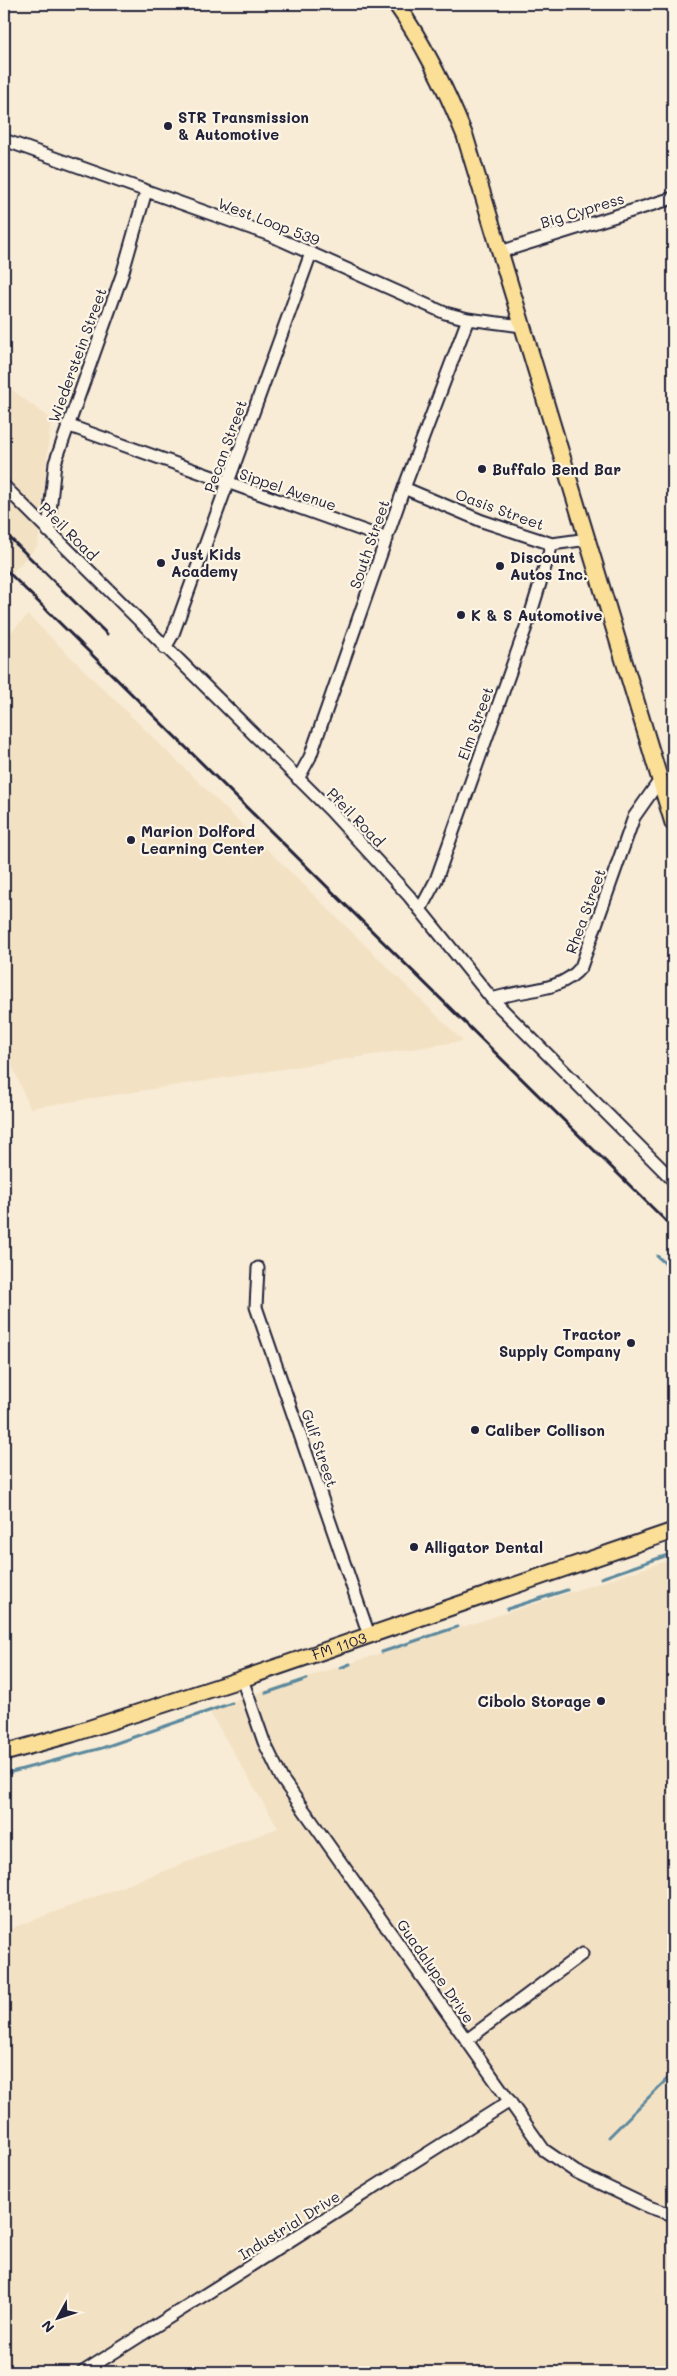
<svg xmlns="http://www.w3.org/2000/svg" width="677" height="2376" font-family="Mali,sans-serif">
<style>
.built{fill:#f3e1c4}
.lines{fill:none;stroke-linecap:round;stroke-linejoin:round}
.stream{stroke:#5b899e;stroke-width:3}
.minor-casing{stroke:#22223b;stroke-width:15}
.major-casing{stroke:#22223b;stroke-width:19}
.minor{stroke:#fcf5e5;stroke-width:11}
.major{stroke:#fbdf96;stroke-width:15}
.rail{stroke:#22223b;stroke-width:3}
.poi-dot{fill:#22223b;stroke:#fcf5e5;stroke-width:2}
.labels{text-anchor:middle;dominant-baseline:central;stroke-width:4.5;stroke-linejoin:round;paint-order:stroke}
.poi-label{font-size:15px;font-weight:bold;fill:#22223b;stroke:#fcf5e5;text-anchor:start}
.street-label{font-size:15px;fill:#22223b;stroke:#fcf5e5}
</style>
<rect width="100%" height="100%" fill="#f8ecd6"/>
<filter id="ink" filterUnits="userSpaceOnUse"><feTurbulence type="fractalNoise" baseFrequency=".02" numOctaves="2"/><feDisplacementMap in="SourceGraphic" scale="10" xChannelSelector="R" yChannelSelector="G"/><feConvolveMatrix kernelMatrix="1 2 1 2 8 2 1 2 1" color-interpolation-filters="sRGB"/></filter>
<g filter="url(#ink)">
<path class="built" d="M 4,384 L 51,419 L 38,545 L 4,582 Z
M 28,615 L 463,1041 L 30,1108 L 11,1063 L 4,1060 L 4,639 Z
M 673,1559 L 673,2372 L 4,2372 L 4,1931 L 278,1828 L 208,1709 Z"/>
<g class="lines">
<path class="stream" d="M 657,1256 L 673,1270
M 601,1578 L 668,1555
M 507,1609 L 567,1590
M 382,1652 L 457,1627
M 340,1668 L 350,1664
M 266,1693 L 307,1679
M 4,1774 L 102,1748 L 232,1703
M 609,2137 L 673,2073"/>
<defs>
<path id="minor" d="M 4,140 L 270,235 L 445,313 L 468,319 L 522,326
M 500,252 L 673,198
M 67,425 L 387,539
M 4,486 L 330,810 L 409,896 L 492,999 L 673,1180
M 404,488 L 482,521 L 552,544 L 588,539
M 48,531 L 55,463 L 122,275 L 146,191
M 165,648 L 173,634 L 311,253
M 298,779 L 310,757 L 404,488 L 468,319
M 420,910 L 436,880 L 531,613 L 552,544
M 492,999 C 521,989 561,993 581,967 L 634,817 L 660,780
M 258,1268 L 256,1307 L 369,1635
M 242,1679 L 264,1742 L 282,1779 L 544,2150 L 576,2172 L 649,2207 L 673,2215
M 467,2040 L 582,1954
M 83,2372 L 510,2101"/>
<g id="major">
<path d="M 396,4 C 425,45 446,89 465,136 L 673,823"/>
<path id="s1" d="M 4,1753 L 72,1734 L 242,1679 L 673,1531"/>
</g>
</defs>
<use href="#minor" class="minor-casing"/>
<use href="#major" class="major-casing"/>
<use href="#minor" class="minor"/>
<use href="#major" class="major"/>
<path class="rail" d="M 4,532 L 107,634
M 4,568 L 673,1228"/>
</g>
</g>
<g class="poi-dot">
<circle cx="168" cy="126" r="5"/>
<circle cx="482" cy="469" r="5"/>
<circle cx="161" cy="563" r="5"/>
<circle cx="500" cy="566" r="5"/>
<circle cx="461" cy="615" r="5"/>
<circle cx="131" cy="840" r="5"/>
<circle cx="631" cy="1343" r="5"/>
<circle cx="475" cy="1430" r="5"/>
<circle cx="414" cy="1547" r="5"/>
<circle cx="601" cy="1701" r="5"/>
</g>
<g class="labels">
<g class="poi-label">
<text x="178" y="117">STR Transmission<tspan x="178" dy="17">&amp; Automotive</tspan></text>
<text x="492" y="469">Buffalo Bend Bar</text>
<text x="171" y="554">Just Kids<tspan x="171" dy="17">Academy</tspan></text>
<text x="510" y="557">Discount<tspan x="510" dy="17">Autos Inc.</tspan></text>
<text x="471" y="615">K &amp; S Automotive</text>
<text x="141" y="831">Marion Dolford<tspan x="141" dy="17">Learning Center</tspan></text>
<text x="621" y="1334" text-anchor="end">Tractor<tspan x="621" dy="17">Supply Company</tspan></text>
<text x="485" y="1430">Caliber Collison</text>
<text x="424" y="1547">Alligator Dental</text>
<text x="591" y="1701" text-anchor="end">Cibolo Storage</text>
</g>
<g class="street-label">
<text transform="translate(582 210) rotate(-17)">Big Cypress</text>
<text transform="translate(269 221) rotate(21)">West Loop 539</text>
<text transform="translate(77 355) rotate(-70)">Wiederstein Street</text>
<text transform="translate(225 446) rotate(-70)">Pecan Street</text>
<text transform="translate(288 489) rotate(19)">Sippel Avenue</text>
<text transform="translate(500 509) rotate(20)">Oasis Street</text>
<text transform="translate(69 531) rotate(45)">Pfeil Road</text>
<text transform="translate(369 544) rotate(-71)">South Street</text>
<text transform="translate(475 723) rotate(-70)">Elm Street</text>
<text transform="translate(356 817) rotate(46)">Pfeil Road</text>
<text transform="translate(585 911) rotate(-70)">Rhea Street</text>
<text transform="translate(320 1448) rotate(71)">Gulf Street</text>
<text stroke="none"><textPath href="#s1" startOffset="352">FM 1103</textPath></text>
<text transform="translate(436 1971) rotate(55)">Guadalupe Drive</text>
<text transform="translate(289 2225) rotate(-32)">Industrial Drive</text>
</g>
</g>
<rect width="677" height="2376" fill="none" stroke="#fcf5e5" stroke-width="20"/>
<rect x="10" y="10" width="657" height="2356" fill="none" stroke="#22223b" stroke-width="2" filter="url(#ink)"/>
<g transform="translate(58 2318) rotate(230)" stroke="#fcf5e5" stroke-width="4" paint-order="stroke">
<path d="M0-4L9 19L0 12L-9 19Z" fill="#22223b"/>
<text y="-8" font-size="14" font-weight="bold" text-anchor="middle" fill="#22223b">N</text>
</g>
</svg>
